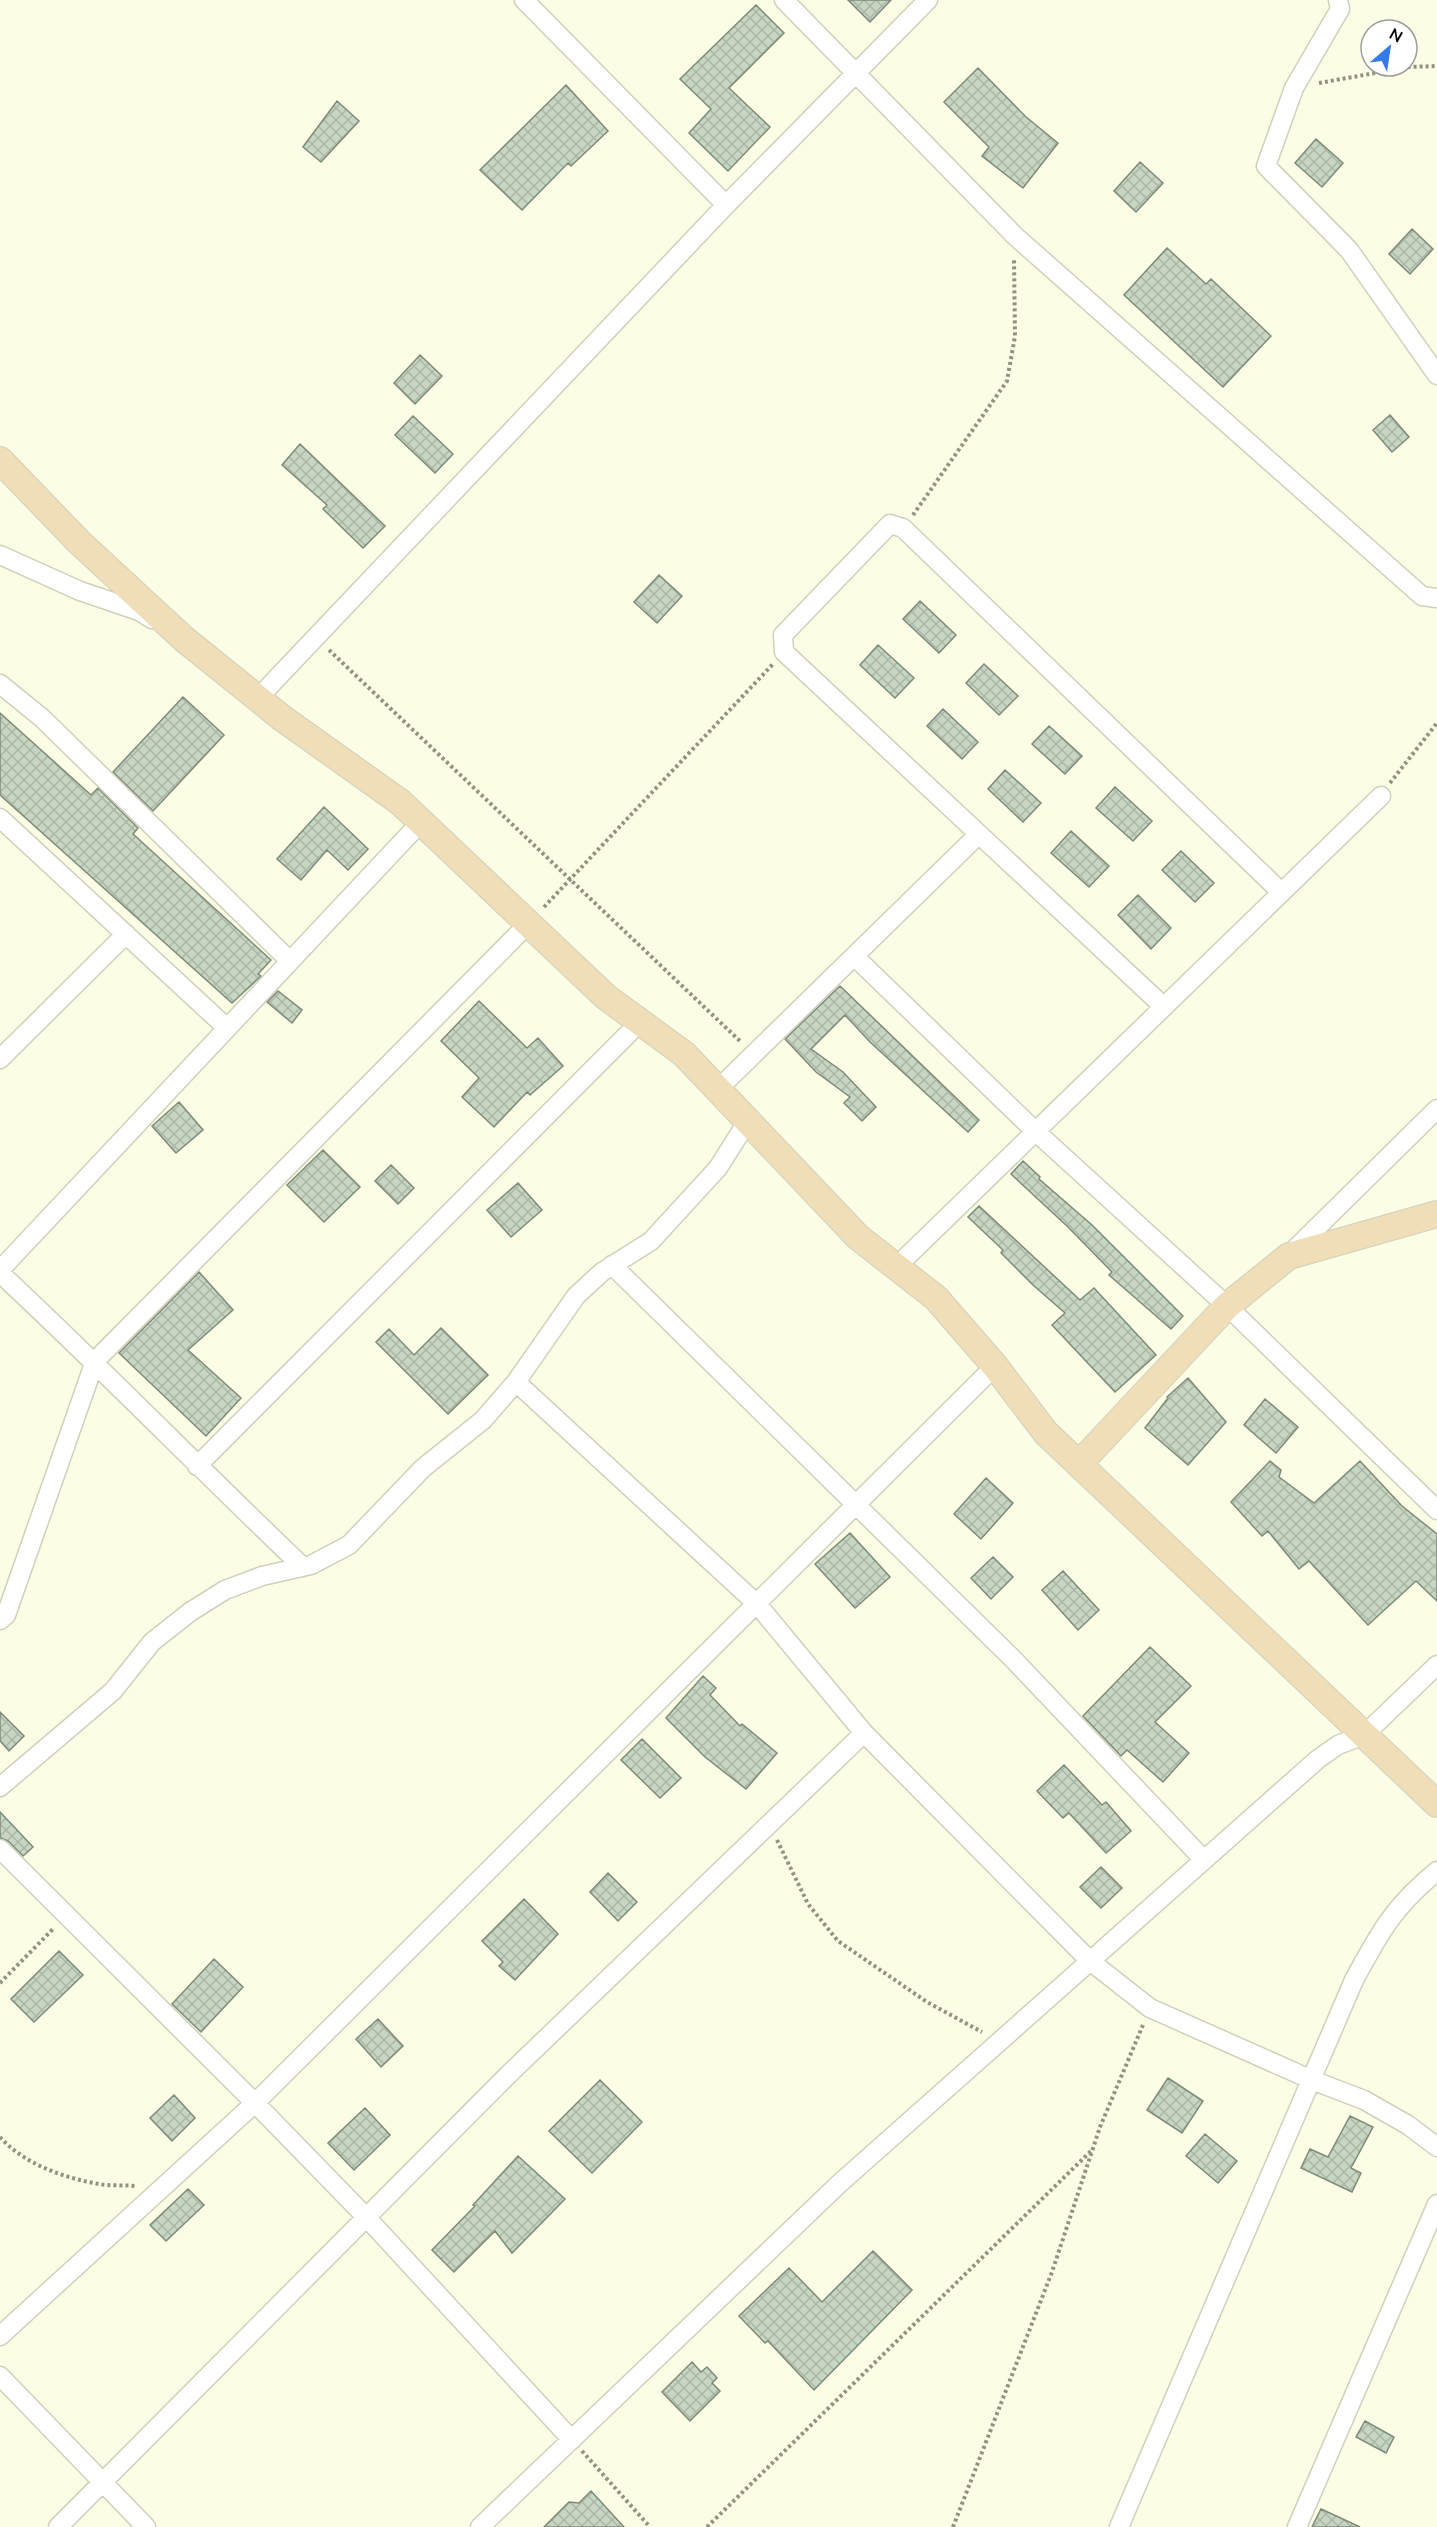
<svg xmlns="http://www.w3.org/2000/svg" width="1437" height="2527" font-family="Mulish,sans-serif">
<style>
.building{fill:url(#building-cross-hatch);stroke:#7d8b79;stroke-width:1.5}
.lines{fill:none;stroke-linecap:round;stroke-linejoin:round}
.street-casing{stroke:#d0d1bb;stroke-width:21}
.secondary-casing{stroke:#d0d1bb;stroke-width:28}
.path{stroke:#919382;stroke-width:4;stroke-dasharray:3 3;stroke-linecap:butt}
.street{stroke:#fff;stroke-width:18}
.secondary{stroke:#efdeb8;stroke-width:26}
</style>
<defs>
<pattern id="building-cross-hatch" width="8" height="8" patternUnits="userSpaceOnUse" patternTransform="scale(1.5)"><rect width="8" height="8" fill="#c7d6c3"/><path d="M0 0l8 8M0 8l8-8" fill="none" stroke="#aab6a6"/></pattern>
</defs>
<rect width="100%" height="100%" fill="#fbfde5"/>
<path class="building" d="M 848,0 L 891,0 L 870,22 Z
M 756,5 L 784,33 L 729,88 L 770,127 L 728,171 L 689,133 L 711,109 L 680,79 Z
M 978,68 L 1026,117 L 1058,143 L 1023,188 L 982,156 L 989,147 L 944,102 Z
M 566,85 L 608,131 L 571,166 L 568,163 L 522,210 L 480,170 Z
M 337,101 L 359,121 L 321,162 L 303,147 Z
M 1316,139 L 1343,163 L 1322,187 L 1295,163 Z
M 1140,162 L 1163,183 L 1136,212 L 1114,191 Z
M 1412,229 L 1433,249 L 1410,274 L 1389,254 Z
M 1167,248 L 1206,284 L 1211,279 L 1271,336 L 1223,387 L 1124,295 Z
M 420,355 L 442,376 L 415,404 L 394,383 Z
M 1390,415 L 1409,437 L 1392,452 L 1373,430 Z
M 413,416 L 453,454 L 435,473 L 395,435 Z
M 300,444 L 385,526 L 363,548 L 323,509 L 327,505 L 282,465 Z
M 659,575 L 682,596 L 657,623 L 634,602 Z
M 920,601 L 956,635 L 939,653 L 903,619 Z
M 878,645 L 914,678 L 895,698 L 860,665 Z
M 984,664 L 1018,696 L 999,715 L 966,683 Z
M 183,697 L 224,735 L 153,811 L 113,772 Z
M 943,709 L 978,742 L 962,759 L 927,726 Z
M 0,713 L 91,795 L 98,788 L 138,828 L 133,834 L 271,960 L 258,974 L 261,976 L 232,1003 L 0,795 Z
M 1049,726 L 1082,756 L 1065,774 L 1032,744 Z
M 1005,770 L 1041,803 L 1023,822 L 988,789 Z
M 1115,787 L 1152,821 L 1133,841 L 1096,808 Z
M 324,807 L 368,849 L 348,870 L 327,850 L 301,880 L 277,859 Z
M 1071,831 L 1109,866 L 1089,887 L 1051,853 Z
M 1181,851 L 1214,883 L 1195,902 L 1162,870 Z
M 1138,895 L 1171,928 L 1151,949 L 1118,915 Z
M 840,986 L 979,1120 L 968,1132 L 870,1042 L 845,1015 L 811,1049 L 843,1072 L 876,1107 L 862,1121 L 844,1103 L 850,1097 L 816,1072 L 785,1039 Z
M 278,991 L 302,1010 L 292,1023 L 267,1002 Z
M 479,1001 L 527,1048 L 538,1038 L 563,1066 L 530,1095 L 527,1092 L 494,1127 L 462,1097 L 479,1078 L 441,1041 Z
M 179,1102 L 203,1130 L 176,1153 L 152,1126 Z
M 323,1150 L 360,1187 L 324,1222 L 287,1185 Z
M 1023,1161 L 1040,1177 L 1039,1179 L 1092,1225 L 1183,1316 L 1171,1329 L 1109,1275 L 1112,1272 L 1068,1227 L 1011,1174 Z
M 391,1165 L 414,1188 L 398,1204 L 375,1181 Z
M 518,1183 L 542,1210 L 511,1237 L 487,1210 Z
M 979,1206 L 1080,1300 L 1094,1288 L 1156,1355 L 1115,1392 L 1052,1325 L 1065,1313 L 1033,1285 L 1001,1253 L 1003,1250 L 968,1217 Z
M 199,1272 L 233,1310 L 188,1350 L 241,1398 L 206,1436 L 119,1353 Z
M 441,1328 L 488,1375 L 448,1414 L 376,1342 L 389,1329 L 414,1355 Z
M 1188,1378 L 1226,1422 L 1188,1465 L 1145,1428 L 1168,1398 L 1167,1397 Z
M 1265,1399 L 1298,1427 L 1276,1453 L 1244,1425 Z
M 1270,1461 L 1281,1470 L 1279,1477 L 1314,1503 L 1360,1461 L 1402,1506 L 1437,1534 L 1437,1601 L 1416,1581 L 1368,1625 L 1309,1561 L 1299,1569 L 1268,1531 L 1262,1536 L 1231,1502 Z
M 986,1478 L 1013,1503 L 981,1539 L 954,1514 Z
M 850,1533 L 890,1577 L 855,1608 L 815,1564 Z
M 993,1557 L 1013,1577 L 991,1599 L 971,1578 Z
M 1063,1571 L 1099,1610 L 1078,1630 L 1042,1590 Z
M 1150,1647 L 1191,1686 L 1155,1722 L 1189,1753 L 1163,1782 L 1127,1750 L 1121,1756 L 1083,1716 Z
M 703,1676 L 716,1688 L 710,1695 L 740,1726 L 742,1724 L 777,1753 L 746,1789 L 705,1757 L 666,1718 Z
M 0,1712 L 24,1736 L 9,1751 L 0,1741 Z
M 642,1739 L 681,1778 L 660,1798 L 621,1760 Z
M 1064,1765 L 1102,1805 L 1106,1802 L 1131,1831 L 1106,1853 L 1069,1813 L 1063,1818 L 1037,1791 Z
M 0,1812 L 33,1847 L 23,1856 L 8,1841 L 0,1838 Z
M 1101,1867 L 1122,1888 L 1101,1908 L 1080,1887 Z
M 608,1873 L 637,1902 L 618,1921 L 590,1892 Z
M 524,1899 L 558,1934 L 515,1980 L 499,1966 L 503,1962 L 482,1941 Z
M 59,1951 L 83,1975 L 34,2022 L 11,1999 Z
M 214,1959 L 243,1987 L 201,2032 L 172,2004 Z
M 378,2019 L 403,2046 L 381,2067 L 356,2039 Z
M 1168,2078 L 1203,2101 L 1182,2133 L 1147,2110 Z
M 600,2080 L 642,2122 L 592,2173 L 549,2131 Z
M 174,2095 L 195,2118 L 172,2141 L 150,2118 Z
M 365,2108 L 390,2135 L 354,2170 L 328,2143 Z
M 1350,2116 L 1373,2127 L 1351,2168 L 1361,2173 L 1352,2192 L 1301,2168 L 1310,2149 L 1328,2157 Z
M 1205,2134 L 1237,2161 L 1218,2183 L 1186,2156 Z
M 518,2156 L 565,2199 L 512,2253 L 495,2231 L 454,2272 L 432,2250 L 475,2206 L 473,2205 Z
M 188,2189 L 204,2205 L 166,2241 L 150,2225 Z
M 873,2251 L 912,2290 L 814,2390 L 768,2341 L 765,2343 L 739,2316 L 789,2268 L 822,2302 Z
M 692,2362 L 701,2372 L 707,2367 L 717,2378 L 712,2383 L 720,2391 L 690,2421 L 662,2392 Z
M 1365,2421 L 1394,2437 L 1386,2453 L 1356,2437 Z
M 591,2491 L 624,2527 L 544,2527 L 569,2502 L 579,2503 Z
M 1321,2509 L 1360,2527 L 1312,2527 Z"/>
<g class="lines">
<defs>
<path id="street" d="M 524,0 L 726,205
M 784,0 L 1015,236 L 1422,596 L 1437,598
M 1338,0 L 1340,9 L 1294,88 L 1266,166 L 1349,250 L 1437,375
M 0,555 L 80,591 L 139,611 L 152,619
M 0,684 L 42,718 L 290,961
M 258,698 L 726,205 L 928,0
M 0,818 L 227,1028
M 854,956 L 1034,1130 L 1227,1306 L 1437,1510
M 1163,1006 L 784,652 L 783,635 L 890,524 L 903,528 L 1281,892
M 0,1059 L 126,934
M 717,1090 L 979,834
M 1290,1254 L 1437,1109
M 612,1265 L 1013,1659 L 1204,1860
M 896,1267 L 1381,796
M 0,1270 L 421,822
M 0,1273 C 103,1369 201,1470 303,1567
M 516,1382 L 757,1604 L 864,1733 L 1090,1961 L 1150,2008 L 1312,2080 L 1364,2100 L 1408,2125 L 1437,2147
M 197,1466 L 640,1022
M 0,1620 L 6,1615 L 95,1361 L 529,923
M 0,1787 L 113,1691 L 152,1642 L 190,1612 L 225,1590 L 262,1576 L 311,1565 L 349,1545 L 423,1468 L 483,1420 L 516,1382 L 576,1296 L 602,1272 L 651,1241 L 718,1168 L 747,1122
M 0,1849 L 255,2103 L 367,2218 L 572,2440
M 0,2336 L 255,2103 L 995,1366
M 0,2376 L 146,2527
M 58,2527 L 508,2075 L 864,1733
M 480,2527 L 840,2183 L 1318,1759 L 1338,1745 L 1364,1735 L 1437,1665
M 1119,2527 L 1354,1980 C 1380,1932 1394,1906 1437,1871
M 1297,2527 L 1437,2204"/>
<path id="secondary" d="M 0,460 L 79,542 L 184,639 L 282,718 L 400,802 L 606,997 L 684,1054 L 858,1237 L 936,1298 L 995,1366 L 1046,1433 L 1437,1804
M 1079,1464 L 1227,1306 L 1289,1256 L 1437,1214"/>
</defs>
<use href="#street" class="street-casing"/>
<use href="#secondary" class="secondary-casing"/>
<path class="path" d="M 1319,83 L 1409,67 L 1437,66
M 913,515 L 1007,381 L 1015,336 L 1014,259
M 329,650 L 741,1042
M 1390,783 L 1437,723
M 544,907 L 773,664
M 777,1840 L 808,1904 L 838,1941 L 927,2002 L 982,2032
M 0,1983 L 53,1929
M 0,2137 C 24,2164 64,2178 99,2184 C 111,2186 124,2185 136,2186
M 582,2451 L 650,2527
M 707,2527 L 1092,2150
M 953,2527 L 1052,2272 L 1100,2127 L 1143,2025"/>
<use href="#street" class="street"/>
<use href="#secondary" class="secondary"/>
</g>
<g transform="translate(1389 48) rotate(29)"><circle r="28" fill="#ffffff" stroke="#9e9e9b" stroke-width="1.5"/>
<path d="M0-4.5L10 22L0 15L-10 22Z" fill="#347be8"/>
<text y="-9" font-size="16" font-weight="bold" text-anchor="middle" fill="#0c0c06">N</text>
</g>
</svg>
